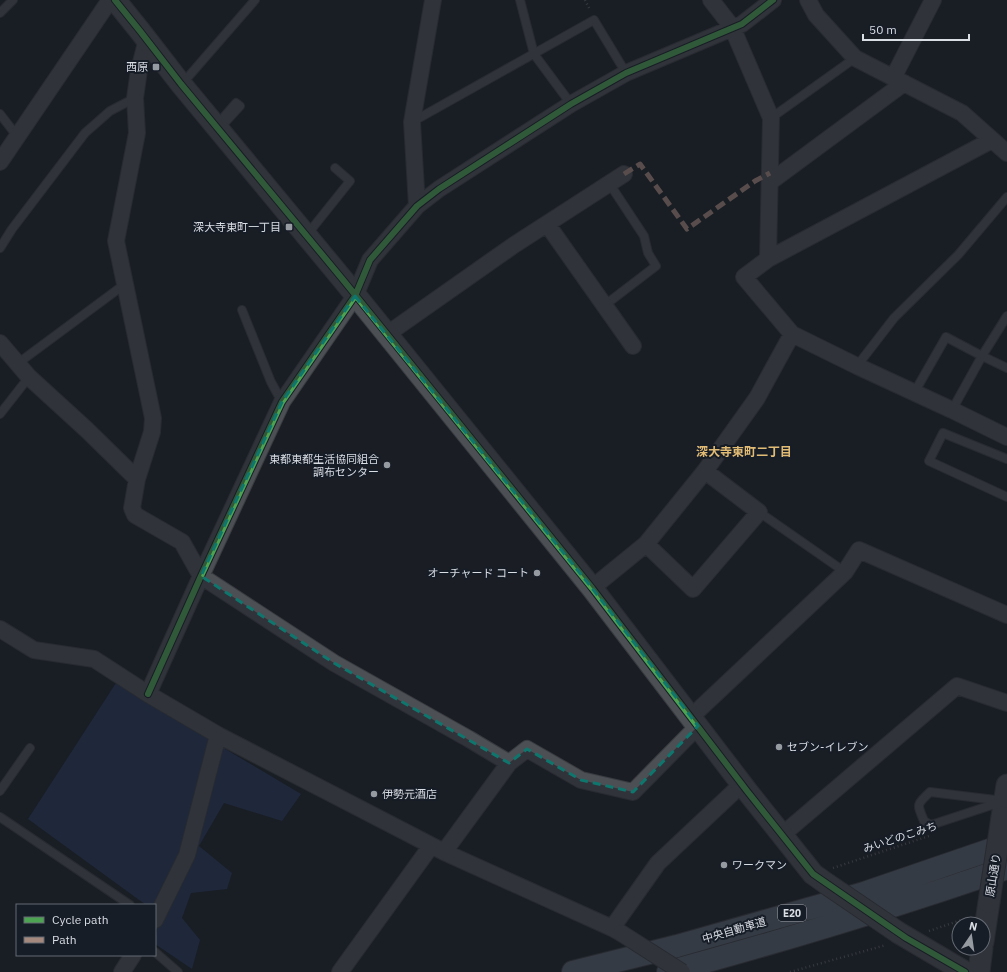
<svg xmlns="http://www.w3.org/2000/svg" width="1007" height="972" font-family="'IBM Plex Sans','Noto Sans JP',sans-serif">
<style>
.green{fill:#243554}
.lines{fill:none;stroke-linecap:round;stroke-linejoin:round}
.service-casing{stroke:#383b40;stroke-width:10}
.minor-casing{stroke:#383b40;stroke-width:18}
.tertiary-casing{stroke:#383b40;stroke-width:23}
.motorway-casing{stroke:#383b40;stroke-width:24}
.path{stroke:#595b5f;stroke-width:2.5;stroke-dasharray:1 3;stroke-linecap:butt}
.service{stroke:#4c4f54;stroke-width:8}
.minor{stroke:#4c4f54;stroke-width:16}
.tertiary{stroke:#4c4f54;stroke-width:21}
.motorway{stroke:#585f6a;stroke-width:22}
.minor-bridge-casing{stroke:#383b40;stroke-width:18;stroke-linecap:butt}
.tertiary-bridge-casing{stroke:#383b40;stroke-width:23;stroke-linecap:butt}
.minor-bridge{stroke:#4c4f54;stroke-width:16}
.tertiary-bridge{stroke:#4c4f54;stroke-width:21}
.quiet{stroke:#a5887d;stroke-width:5;stroke-dasharray:10 5;stroke-linecap:butt}
.cycleway-casing{stroke:#171d27;stroke-width:8}
.cycleway{stroke:#4ca352;stroke-width:6}
.marked{fill:none;stroke:#0f766e;stroke-width:3;stroke-dasharray:8 5;stroke-linejoin:round}
.poi-dot{fill:#969aa1;stroke:#171d27;stroke-width:1.5}
.labels{text-anchor:middle;dominant-baseline:central;stroke-width:4;stroke-linejoin:round;paint-order:stroke}
.shield{fill:#171d27;stroke:#9fa3ab;stroke-width:1}
.shield-label{font-size:10px;font-weight:bold;fill:#d9dde4}
.poi-label{font-size:11px;fill:#d9dde4;stroke:#171d27;text-anchor:end}
.street-label{font-size:11px;fill:#d9dde4;stroke:#171d27}
.neighbourhood-label{font-size:12px;font-weight:bold;fill:#e1bb74;stroke:#171d27}
</style>
<rect width="100%" height="100%" fill="#1a1e24"/>
<path class="green" d="M 116,683 L 171,715 L 184,706 L 200,715 L 195,731 L 301,794 L 282,821 L 224,803 L 199,846 L 232,873 L 227,889 L 191,893 L 182,918 L 200,940 L 192,969 L 155,944 L 157,928 L 155,923 L 155,905 L 146,905 L 28,819 Z"/>
<g class="lines">
<defs>
<path id="service" d="M 520,0 L 534,54 L 571,104
M 0,13 L 13,0
M 182,84 L 255,0
M 0,114 L 17,136
M 771,118 L 855,58
M 412,122 L 594,20 L 626,73
M 216,126 L 236,103 L 240,106 L 219,129
M 306,236 L 350,181 L 335,168
M 0,248 L 12,229 L 85,133 L 110,111 L 135,98
M 605,305 L 656,266 L 648,253 L 644,236 L 609,183
M 242,310 L 271,382 L 282,402
M 17,364 L 125,284
M 857,366 L 894,318 L 958,255 L 1007,197
M 914,393 L 946,337 L 982,356 L 1007,368
M 952,410 L 982,356 L 1007,316
M 0,414 L 29,377
M 1007,459 L 943,433 L 929,461 L 1007,497
M 759,512 L 845,572
M 0,791 L 30,748
M 930,792 L 1004,801 L 931,825 L 924,821 C 917,804 916,805 930,792 Z
M 0,817 L 130,905
M 155,952 L 178,972"/>
<path id="minor" d="M 711,0 L 732,27 L 771,118 L 768,259
M 808,0 L 816,15 L 855,58 L 962,113 L 1007,153
M 147,39 L 139,70 L 135,98 L 137,133 L 116,241 L 153,418 L 152,432 L 137,479 L 132,508 L 135,515 L 182,542 L 201,576 L 334,663 L 469,739 L 509,763
M 893,78 L 933,0
M 992,140 L 768,259 L 744,277 L 792,334 L 857,366 L 952,410 L 1007,437
M 0,162 L 110,0
M 770,182 L 904,83
M 417,206 L 412,122 L 433,0
M 547,224 L 633,346
M 386,335 L 514,245 L 624,174
M 0,343 L 29,377 L 87,430 L 137,479
M 646,544 L 693,589 L 759,512 L 705,471
M 592,588 L 646,544 L 705,471 L 757,398 L 792,334
M 0,629 L 34,650 L 94,659 L 148,694 L 218,735 L 444,852 L 612,928 L 621,933
M 148,694 L 201,576 L 282,402 L 355,296 L 370,260 L 417,206 L 439,189 L 571,104 L 626,73 L 742,24 L 773,0
M 691,717 L 845,572 L 859,550 L 1007,615
M 782,835 L 957,686 L 1007,703
M 444,852 L 509,763 L 527,749 L 581,780 L 633,792 L 698,726
M 155,920 L 187,855 L 218,735
M 612,928 L 658,863 L 742,784
M 122,972 L 133,955
M 340,972 L 431,846"/>
<path id="tertiary" d="M 115,0 L 140,31 L 181,84 L 344,281 L 592,588 L 747,791 L 813,874 L 827,884
M 1002,817 L 1007,785
M 899,933 L 965,972
M 983,942 L 989,902
M 979,972 L 982,948"/>
<path id="motorway" d="M 573,972 L 677,946 L 864,893 L 1007,844
M 668,972 C 782,941 895,907 1007,868"/>
</defs>
<use href="#service" class="service-casing"/>
<use href="#minor" class="minor-casing"/>
<use href="#tertiary" class="tertiary-casing"/>
<use href="#motorway" class="motorway-casing"/>
<path class="path" d="M 585,0 L 590,10
M 833,868 L 929,836
M 929,931 L 970,917
M 790,972 L 886,945"/>
<use href="#service" class="service"/>
<use href="#minor" class="minor"/>
<use href="#tertiary" class="tertiary"/>
<use href="#motorway" class="motorway"/>
<defs>
<path id="minor-bridge" d="M 621,933 L 682,972"/>
<path id="tertiary-bridge" d="M 827,884 L 899,933
M 989,902 L 1002,817"/>
</defs>
<use href="#minor-bridge" class="minor-bridge-casing"/>
<use href="#tertiary-bridge" class="tertiary-bridge-casing"/>
<use href="#minor-bridge" class="minor-bridge"/>
<use href="#tertiary-bridge" class="tertiary-bridge"/>
<path class="quiet" d="M 624,174 L 640,164 L 687,229 L 755,181 L 770,173"/>
<defs>
<path id="cycleway" d="M 115,0 L 140,31 L 181,84 L 344,281 L 592,588 L 747,791 L 813,874 L 906,938 L 965,972
M 148,694 L 201,576 L 282,402 L 355,296 L 370,260 L 417,206 L 439,189 L 571,104 L 626,73 L 742,24 L 773,0"/>
</defs>
<use href="#cycleway" class="cycleway-casing"/>
<use href="#cycleway" class="cycleway"/>
</g>
<path d="M0 0H1007V972H0ZM 355,296 L 592,588 L 698,726 L 633,792 L 581,780 L 527,749 L 509,763 L 334,663 L 201,576 L 282,402 Z" fill="#1a1e24" fill-opacity=".55" fill-rule="evenodd"/>
<path class="marked" d="M 355,296 L 592,588 L 698,726 L 633,792 L 581,780 L 527,749 L 509,763 L 334,663 L 201,576 L 282,402 Z"/>
<g class="poi-dot">
<rect x="152" y="63" width="8" height="8" rx="2"/>
<rect x="285" y="223" width="8" height="8" rx="2"/>
<circle cx="387" cy="465" r="4"/>
<circle cx="537" cy="573" r="4"/>
<circle cx="779" cy="747" r="4"/>
<circle cx="374" cy="794" r="4"/>
<circle cx="724" cy="865" r="4"/>
</g>
<g class="labels">
<rect class="shield" x="778" y="905" width="28" height="16" rx="3"/>
<g class="shield-label">
<text x="792" y="913">E20</text>
</g>
<g class="poi-label">
<text x="148" y="67">西原</text>
<text x="281" y="227">深大寺東町一丁目</text>
<text x="379" y="459">東都東都生活協同組合<tspan x="379" dy="13">調布センター</tspan></text>
<text x="529" y="573">オーチャード コート</text>
<text x="787" y="747" text-anchor="start">セブン-イレブン</text>
<text x="382" y="794" text-anchor="start">伊勢元酒店</text>
<text x="732" y="865" text-anchor="start">ワークマン</text>
</g>
<g class="street-label">
<text transform="translate(900 837) rotate(-18)">みいどのこみち</text>
<text transform="translate(993 875) rotate(-81)">原山通り</text>
<text transform="translate(734 930) rotate(-16)">中央自動車道</text>
</g>
<g class="neighbourhood-label">
<text x="744" y="451">深大寺東町二丁目</text>
</g>
</g>
<rect x="16" y="904" width="140" height="52" fill="#171d27" stroke="#656a73"/>
<rect x="24" y="917" width="20" height="6" fill="#4ca352" stroke="#656a73"/>
<text x="52" y="924" font-size="12" fill="#d9dde4">Cycle path</text>
<rect x="24" y="937" width="20" height="6" fill="#a5887d" stroke="#656a73"/>
<text x="52" y="944" font-size="12" fill="#d9dde4">Path</text>
<g transform="translate(971 936) rotate(13)"><circle r="19" fill="#171d27" stroke="#656a73"/>
<path d="M0-3L7 15L0 10L-7 15Z" fill="#969aa1"/>
<text y="-6" font-size="11" font-weight="bold" text-anchor="middle" fill="#d9dde4">N</text>
</g>
<path d="M863 34v6h106v-6" fill="none" stroke="#d9dde4" stroke-width="2"/>
<text x="869" y="34" font-size="12" fill="#d9dde4" stroke="#171d27" stroke-width="3" paint-order="stroke">50 m</text>
</svg>
